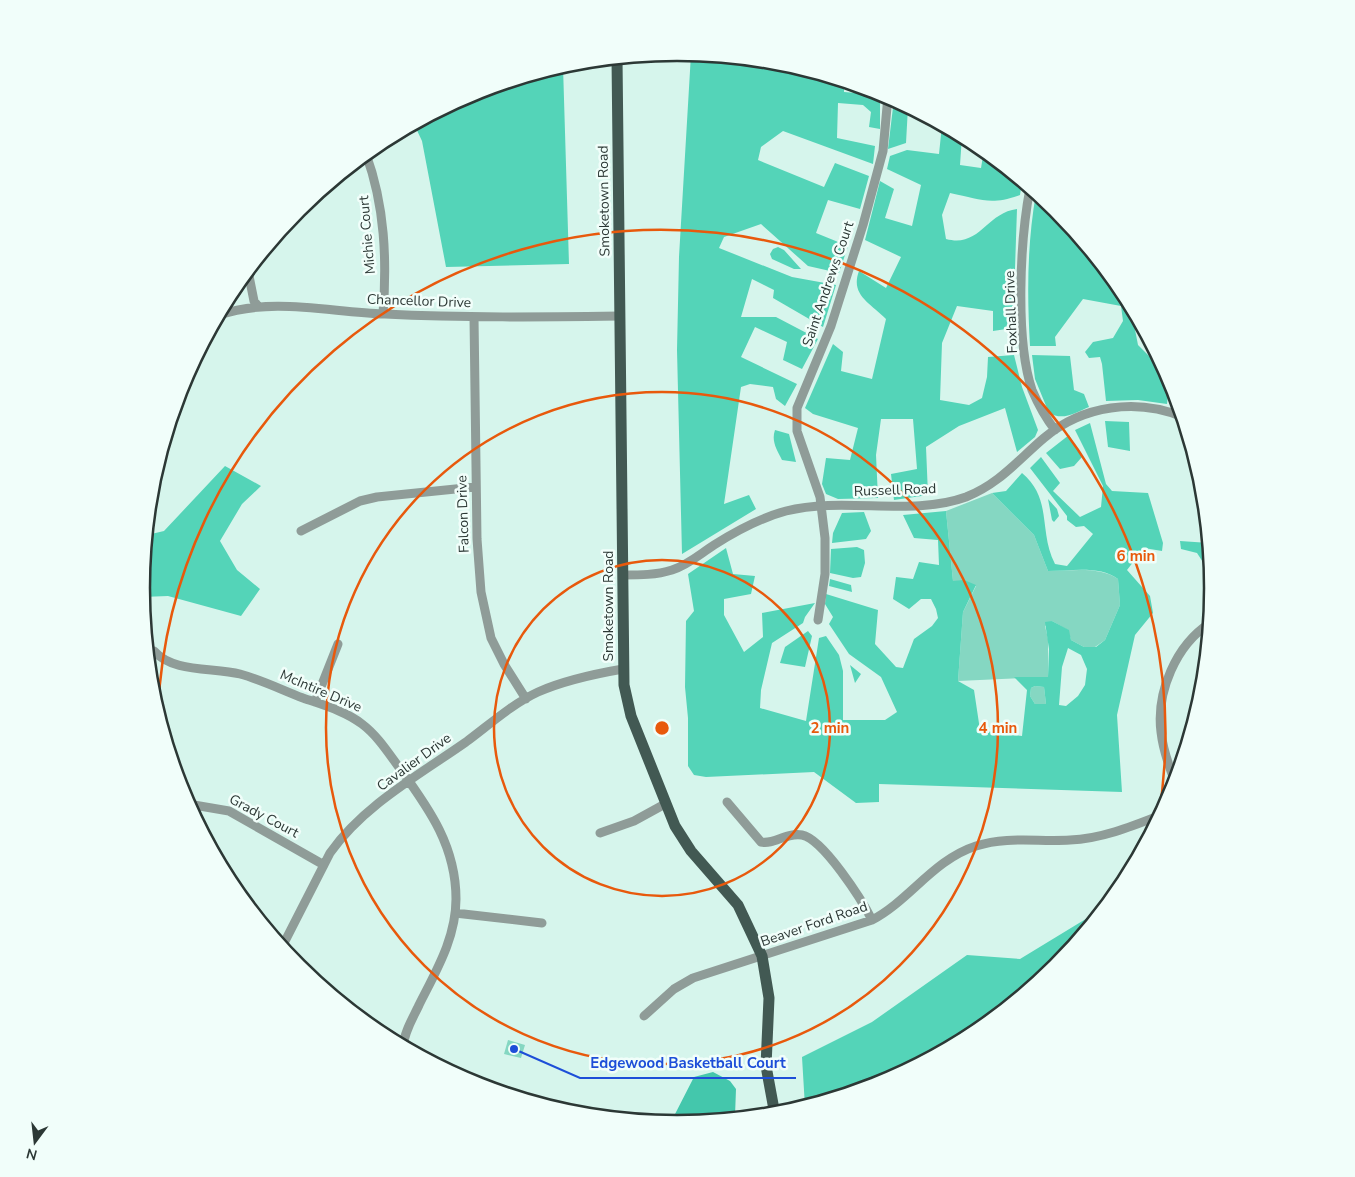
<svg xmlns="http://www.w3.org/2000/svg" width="1355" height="1177" font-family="'Nunito Sans',sans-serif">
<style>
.green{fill:#85d7c2}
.forest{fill:#54d4b8;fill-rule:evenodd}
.water{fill:#44c7ac}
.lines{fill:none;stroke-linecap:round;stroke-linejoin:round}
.minor{stroke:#8f9c98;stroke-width:9}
.major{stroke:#425953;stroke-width:11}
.ring{fill:none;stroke:#e8590c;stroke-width:2.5}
.labels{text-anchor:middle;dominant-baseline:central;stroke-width:5;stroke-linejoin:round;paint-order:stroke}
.street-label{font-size:14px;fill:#2c3835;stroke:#f1fefa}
.rim{fill:none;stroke:#2c3835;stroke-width:2.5}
.centre{fill:#e8590c;stroke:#f1fefa;stroke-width:2.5}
.ring-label{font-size:15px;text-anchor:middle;font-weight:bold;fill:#e8590c;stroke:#f1fefa;stroke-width:5;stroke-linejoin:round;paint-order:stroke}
.leader{fill:none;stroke:#1d4ed8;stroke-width:2}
.callout-dot{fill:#1d4ed8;stroke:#f1fefa;stroke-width:2}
.callout-label{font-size:15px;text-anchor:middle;font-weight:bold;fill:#1d4ed8;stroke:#f1fefa;stroke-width:5;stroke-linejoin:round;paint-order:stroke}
</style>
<rect width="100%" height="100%" fill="#d6f5ec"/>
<path class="green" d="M 992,493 L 1034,535 L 1048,571 C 1070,571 1100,566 1118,579 L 1120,605 L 1105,640 L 1095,647 L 1084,647 L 1071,640 L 1068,630 L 1052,621 L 1045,626 L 1048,639 L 1048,677 L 958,681 L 963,612 L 976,586 L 953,581 L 946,511 Z
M 1035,686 L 1044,687 L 1046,704 L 1035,704 L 1030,696 L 1031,688 Z
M 508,1040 L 525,1045 L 521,1058 L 504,1054 Z"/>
<path class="forest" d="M 691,54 L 782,63 L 844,82 L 844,92 L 880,95 L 880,129 L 869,127 L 871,112 L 863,105 L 838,103 L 837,138 L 875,146 L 873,164 L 783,131 L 761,147 L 758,160 L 824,187 L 835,163 L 869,176 L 860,209 L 828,200 L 816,233 L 848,246 L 839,273 L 808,266 L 761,224 L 724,237 L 719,248 L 792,277 L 836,285 L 823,327 L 773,298 L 774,290 L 752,279 L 741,317 L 776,317 L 818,339 L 802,369 L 783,360 L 787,342 L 755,327 L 741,357 L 797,384 L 785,406 L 776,399 L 773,387 L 750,384 L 741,387 L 724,504 L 749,495 L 756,509 L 682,554 L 677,350 L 679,257 Z
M 563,66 L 569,264 L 446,267 L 422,141 L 414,124 L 473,93 Z
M 894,99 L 908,107 L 906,143 L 888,149 Z
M 942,125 L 962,136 L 960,165 L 981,168 L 984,150 L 1022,181 L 1020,195 C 990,206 980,199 950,193 L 942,215 L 946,239 C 980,248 986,213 1017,209 L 1013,328 L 993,331 L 993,311 L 957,306 L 942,343 L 940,400 L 969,405 L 982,398 L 987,377 L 988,357 L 1014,355 L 1022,387 L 1038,430 L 1035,437 L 1017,452 L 1005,408 L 959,426 L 926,447 L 928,495 L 894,500 L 891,474 L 917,469 L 913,419 L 881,419 L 876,455 L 878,498 L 838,499 L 826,494 L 822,484 L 826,458 L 850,460 L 858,428 L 813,414 L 805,408 L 833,344 L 843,352 L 841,371 L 872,379 L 886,319 C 870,303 850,295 859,271 L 886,288 L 901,257 L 865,240 L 880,181 L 894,189 L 885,218 L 912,226 L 921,185 L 887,169 L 890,156 L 907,150 L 939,154 Z
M 1036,193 L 1057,210 L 1123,291 L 1130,304 L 1138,345 L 1167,374 L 1169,384 L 1167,404 L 1138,400 L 1106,401 L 1102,364 L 1100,357 L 1089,358 L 1085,352 L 1093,342 L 1113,338 L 1123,321 L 1121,306 L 1083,299 L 1055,337 L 1056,346 L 1030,346 C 1027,294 1027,245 1036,193 Z
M 778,247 L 784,250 L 801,269 L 794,269 L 772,259 L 770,254 L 773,249 Z
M 1032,355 L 1070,356 L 1074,390 L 1084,394 L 1089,407 C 1075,413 1063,421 1049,413 L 1035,379 Z
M 1105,421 L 1129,422 L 1130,451 L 1108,447 Z
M 1090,423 L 1106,484 L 1112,491 L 1148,493 L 1163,543 L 1162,551 L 1144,548 L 1127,570 L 1150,596 L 1153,613 L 1135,635 L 1117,715 L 1122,792 L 879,784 L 879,802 L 856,803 L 814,772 L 706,777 L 694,775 L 688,766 L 688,718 L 685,687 L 686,621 L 694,611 L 688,574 L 726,548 L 733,574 L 755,576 L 751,594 L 724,599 L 724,615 L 744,652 L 763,637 L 762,613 L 815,603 L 805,617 L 803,623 L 772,643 L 761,690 L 760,708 L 806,721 L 819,638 L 826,636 L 839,655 L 843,671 L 843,720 L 885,720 L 897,712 L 881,677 L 849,654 L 829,624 L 833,617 L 825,604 L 826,594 L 878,610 L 875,644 L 896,667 L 903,668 L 914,639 L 932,626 L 938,618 L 936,609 L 931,599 L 921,599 L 909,609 L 893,599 L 896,577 L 913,579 L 919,562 L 939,565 L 938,540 L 914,538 L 903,515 L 946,511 L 953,581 L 964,580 L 976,585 L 963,612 L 958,681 L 974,690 L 980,730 L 1022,736 L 1027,690 L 1014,677 L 1048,677 L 1049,649 L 1045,622 L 1052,621 L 1069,630 L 1071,640 L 1084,647 L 1096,647 L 1105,640 L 1120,605 L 1118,579 C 1100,565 1070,571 1048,571 L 1034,535 L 992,493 L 1006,491 L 1022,473 C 1053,499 1038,531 1055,564 L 1067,566 L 1093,534 L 1084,526 L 1076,527 L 1067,520 L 1067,516 L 1030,468 L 1041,457 L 1060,483 L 1053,491 L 1080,517 L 1101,507 L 1103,486 L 1075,430 ZM 1068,648 L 1081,655 L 1087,669 L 1085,685 L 1078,696 L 1066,706 L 1059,705 L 1062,667 ZM 1035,686 L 1044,687 L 1046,704 L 1035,704 L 1030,696 L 1031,688 Z
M 775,430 L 789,434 L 796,462 L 782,460 C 777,450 771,441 775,430 Z
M 1069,435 L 1082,457 L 1074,466 L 1060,469 L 1046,453 Z
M 225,466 L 261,486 L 242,504 L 220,541 L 237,570 L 260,589 L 241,616 L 168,596 L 142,597 L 147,535 L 164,531 Z
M 1048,499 L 1057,509 L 1059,516 L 1054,522 L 1052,520 Z
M 864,512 L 871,531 L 866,539 L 832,543 L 833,533 L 842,513 Z
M 1180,541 L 1209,543 L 1212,572 L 1210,573 L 1197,553 L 1181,549 Z
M 857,547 L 864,550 L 865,563 L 861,577 L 853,578 L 830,573 L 831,549 Z
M 830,579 L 851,585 L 852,592 L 829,586 Z
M 808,631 L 812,636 L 805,667 L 780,663 L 785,647 Z
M 850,665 L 861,674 L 855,683 Z
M 1100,914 L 1056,968 L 975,1034 L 882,1084 L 805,1107 L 802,1057 L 872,1022 L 967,955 L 1020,959 L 1089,917 Z"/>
<path class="water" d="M 713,1072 L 730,1081 L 736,1089 L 735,1116 L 732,1119 L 667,1123 L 673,1118 L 694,1077 Z"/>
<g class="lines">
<path class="minor" d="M 366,154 C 385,206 387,260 383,314
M 1030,188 C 1020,241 1015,339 1032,390 C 1038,404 1045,417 1055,430
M 248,271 L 254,301 L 258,306
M 219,315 C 274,297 328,312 385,314 C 463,318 542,317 620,316
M 474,317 L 477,539 L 481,592 L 491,638 L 504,664 L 526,699
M 301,531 L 360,501 L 377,497 L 475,487
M 623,575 C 640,575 656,575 672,570 C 688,565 700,554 714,545 C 736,531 760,518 786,511 C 844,496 911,517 966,497 C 999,484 1018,460 1044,438 C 1083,405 1137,398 1183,417
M 818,620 L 825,574 L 825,538 L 820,497 L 797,431 L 797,408 L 831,326 L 863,225 L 883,151 L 888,96
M 154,651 C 173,673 214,667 240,674 C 262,680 282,690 303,698 C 323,705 345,711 362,724 C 378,736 389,754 401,770 C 430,810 456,847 456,899 C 456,938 436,971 419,1005 C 413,1018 404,1032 403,1047
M 315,702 L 338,644
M 1176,784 C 1169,767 1163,750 1161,732 C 1156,692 1176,645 1210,623
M 727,802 L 761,842 C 774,845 786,832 802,835 C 823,839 862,900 872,920
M 188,804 L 229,811 L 324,865
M 600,833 L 634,821 L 665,804
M 455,913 L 542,923
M 282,947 L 330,853 C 364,805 419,775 466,742 C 489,725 512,704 538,692 C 565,680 594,674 623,669
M 644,1016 L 674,989 L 693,978 L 872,920 C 910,900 933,860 976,846 C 1007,836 1038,842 1070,840 C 1101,839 1133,826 1161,815"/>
<path class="major" d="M 617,58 L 624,685 L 631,716 L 675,826 L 691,851 L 738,905 L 762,956 L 769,998 L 766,1066 L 775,1115"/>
</g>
<g class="ring">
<circle cx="662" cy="728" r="168"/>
<circle cx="662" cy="728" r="336"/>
<path d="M158 710A504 504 0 1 1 1158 820"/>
</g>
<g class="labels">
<g class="street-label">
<text transform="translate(604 201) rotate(-91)">Smoketown Road</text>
<text transform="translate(367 235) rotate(-95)">Michie Court</text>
<text transform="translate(828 284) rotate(-71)">Saint Andrews Court</text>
<text transform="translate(419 301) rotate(2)">Chancellor Drive</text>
<text transform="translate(1011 312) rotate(-92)">Foxhall Drive</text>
<text transform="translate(895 490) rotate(-2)">Russell Road</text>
<text transform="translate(463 514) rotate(-92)">Falcon Drive</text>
<text transform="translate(608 606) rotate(-90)">Smoketown Road</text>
<text transform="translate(321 691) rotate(23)">McIntire Drive</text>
<text transform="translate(414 762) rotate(-36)">Cavalier Drive</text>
<text transform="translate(264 816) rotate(28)">Grady Court</text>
<text transform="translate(814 924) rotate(-19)">Beaver Ford Road</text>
</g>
</g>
<path d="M0 0H1355V1177H0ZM150 588a527 527 0 1 1 1054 0a527 527 0 1 1-1054 0Z" fill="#f1fefa" fill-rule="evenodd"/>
<path class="rim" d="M150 588a527 527 0 1 1 1054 0a527 527 0 1 1-1054 0Z"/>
<circle cx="662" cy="728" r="8" class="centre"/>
<g class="ring-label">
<text x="1136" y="561">6 min</text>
<text x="830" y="733">2 min</text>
<text x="998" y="733">4 min</text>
</g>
<path class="leader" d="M514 1049L580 1078H796"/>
<circle class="callout-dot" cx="514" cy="1049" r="5"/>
<g class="callout-label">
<text x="688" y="1068">Edgewood Basketball Court</text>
</g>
<g transform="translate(35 1142) rotate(195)" stroke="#f1fefa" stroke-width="4" paint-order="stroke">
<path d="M0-4L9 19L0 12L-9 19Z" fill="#2c3835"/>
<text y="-8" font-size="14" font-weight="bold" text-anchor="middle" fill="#2c3835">N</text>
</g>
</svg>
